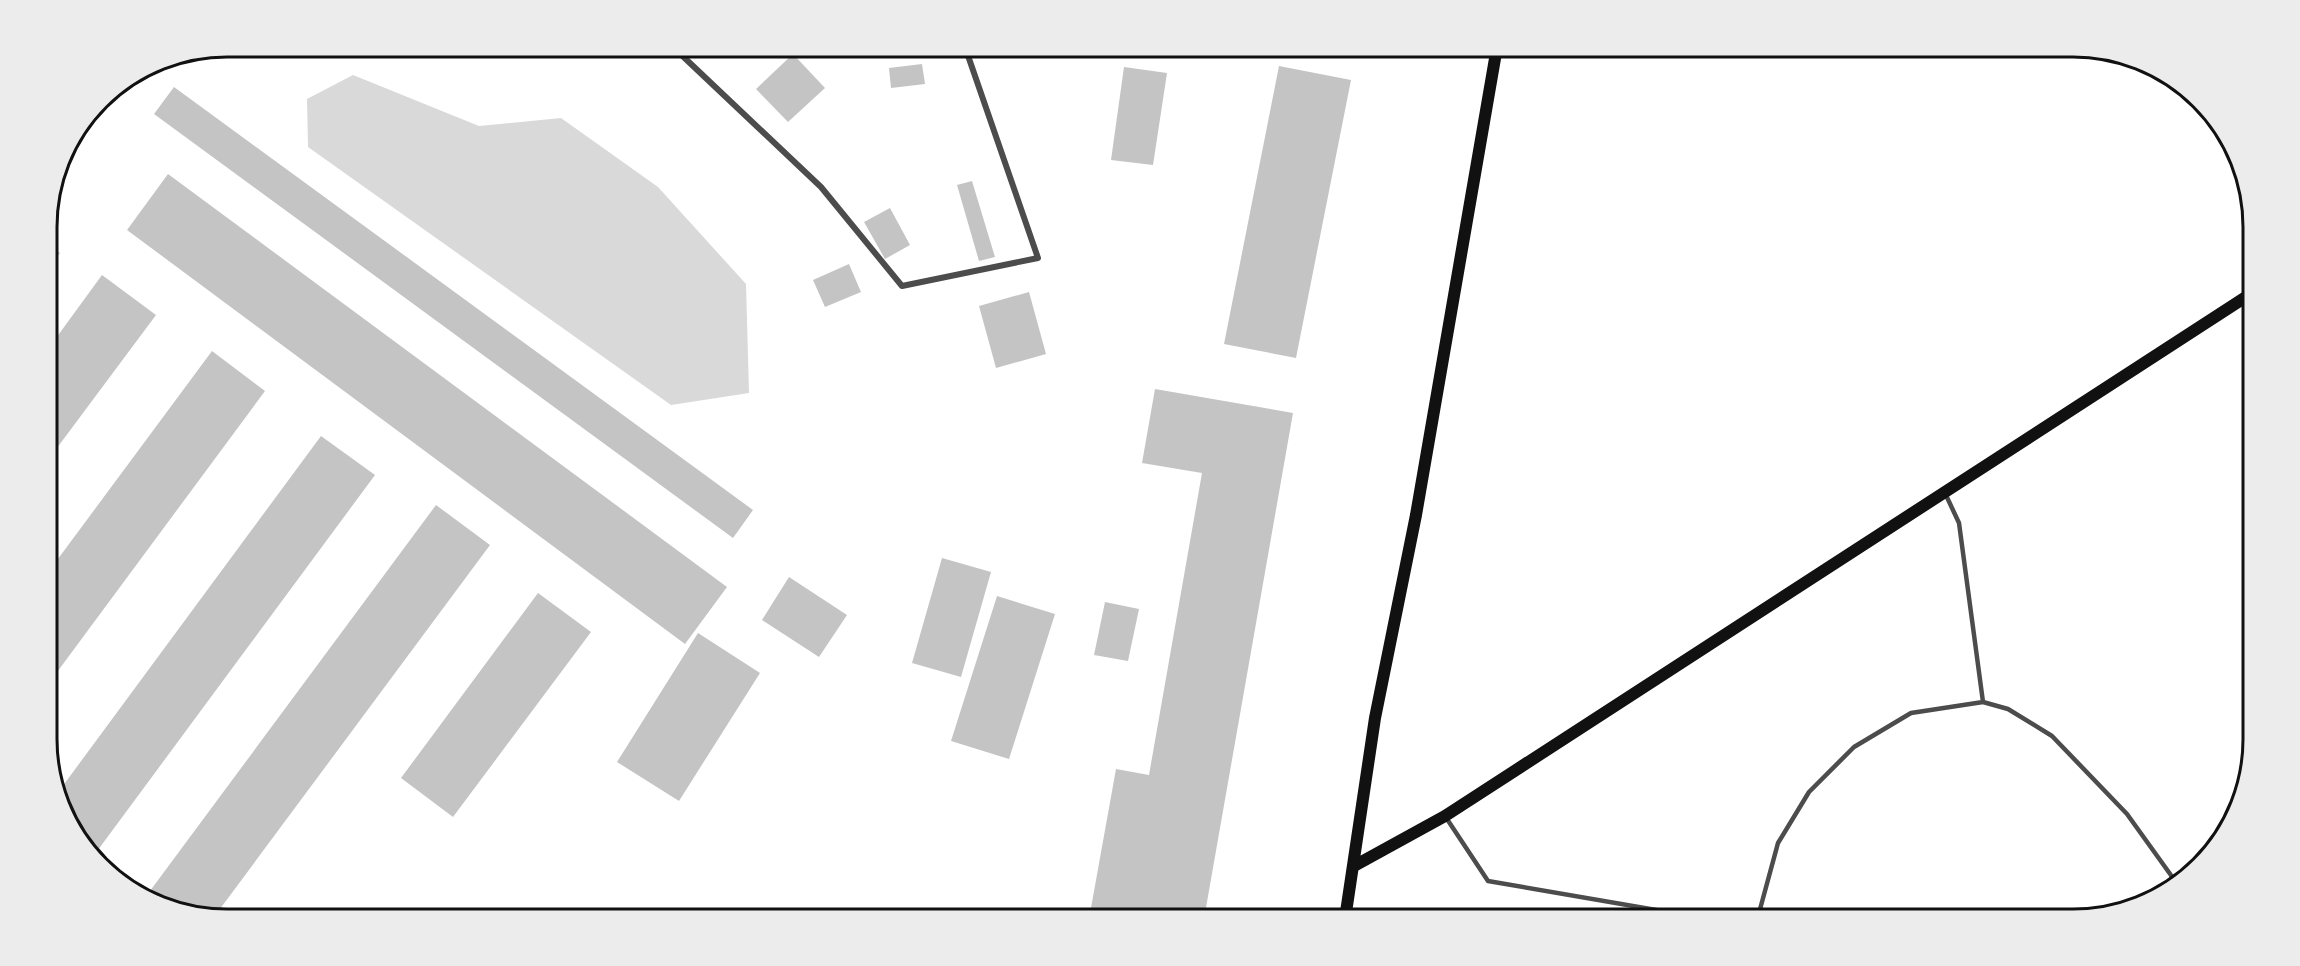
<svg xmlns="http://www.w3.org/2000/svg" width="2300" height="966" font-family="Helvetica,sans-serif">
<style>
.water{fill:#d9d9d9}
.building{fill:#c4c4c4}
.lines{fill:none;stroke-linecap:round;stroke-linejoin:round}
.service{stroke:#4c4c4c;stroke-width:4.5}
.minor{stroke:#4c4c4c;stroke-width:6}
.secondary{stroke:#111;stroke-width:12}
.rim{fill:none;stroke:#111;stroke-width:3}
</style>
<rect width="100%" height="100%" fill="#fff"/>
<path class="water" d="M 353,75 L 479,126 L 561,118 L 658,187 L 746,284 L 749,393 L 671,405 L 308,147 L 307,99 Z"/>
<path class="building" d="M 793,54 L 825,88 L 788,122 L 756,89 Z
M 922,64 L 925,84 L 891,88 L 889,68 Z
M 1279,66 L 1351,80 L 1296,358 L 1224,344 Z
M 1124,67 L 1167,73 L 1153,165 L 1111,160 Z
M 174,87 L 753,510 L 733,538 L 154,114 Z
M 168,174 L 727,587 L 685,644 L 127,230 Z
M 972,181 L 995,257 L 979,261 L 957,185 Z
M 890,208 L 910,245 L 885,259 L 864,222 Z
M 47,244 L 60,253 L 47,270 Z
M 849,264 L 861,292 L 825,307 L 813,280 Z
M 102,275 L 156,315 L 48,460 L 48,349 Z
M 1029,292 L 1046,354 L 996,368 L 979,306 Z
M 212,351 L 265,391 L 49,683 L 49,571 Z
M 1155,389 L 1293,413 L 1204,919 L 1089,919 L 1116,769 L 1149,775 L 1202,473 L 1142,463 Z
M 321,436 L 375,475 L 92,858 L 59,791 Z
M 436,505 L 490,545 L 214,917 L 169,910 L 147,895 Z
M 942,558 L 991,572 L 961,677 L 912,663 Z
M 789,577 L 847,615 L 819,657 L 762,620 Z
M 538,593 L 591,632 L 453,817 L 401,778 Z
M 997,596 L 1055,614 L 1009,759 L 951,741 Z
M 1105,602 L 1139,609 L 1128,661 L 1094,655 Z
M 698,633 L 760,673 L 679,801 L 617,762 Z"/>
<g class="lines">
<path class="service" d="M 1945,493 L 1959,523 L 1983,702
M 1445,816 L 1488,881 L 1697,917 L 1700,919
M 1761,919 L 1759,913 L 1778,843 L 1809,792 L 1854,747 L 1911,713 L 1983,702 L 2008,709 L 2052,736 L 2127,814 L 2178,885"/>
<path class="minor" d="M 673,47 L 821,187 L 902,286 L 1038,258 L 965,47"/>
<path class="secondary" d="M 1354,866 L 1445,816 L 2252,293
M 1345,919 L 1375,718 L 1416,515 L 1497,47"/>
</g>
<path d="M0 0H2300V966H0ZM227 57H2073A170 170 0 0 1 2243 227V739A170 170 0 0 1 2073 909H227A170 170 0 0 1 57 739V227A170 170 0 0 1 227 57Z" fill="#ececec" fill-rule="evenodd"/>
<path class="rim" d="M227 57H2073A170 170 0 0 1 2243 227V739A170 170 0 0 1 2073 909H227A170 170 0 0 1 57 739V227A170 170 0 0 1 227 57Z"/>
</svg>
